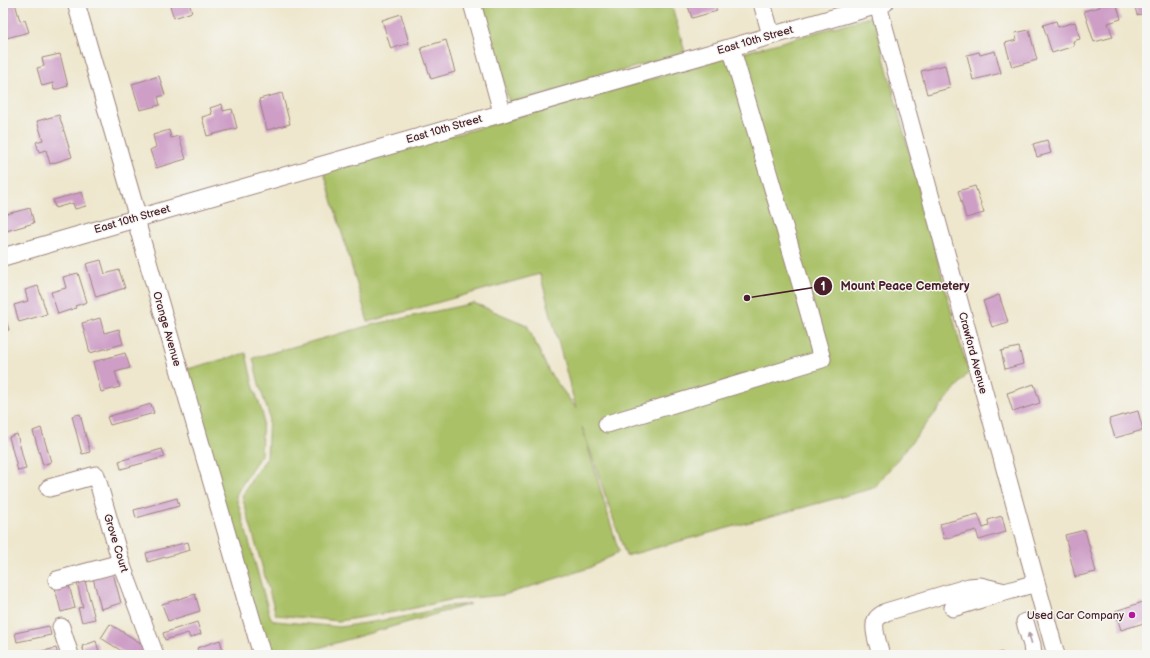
<svg xmlns="http://www.w3.org/2000/svg" width="1150" height="658" font-family="'Balsamiq Sans',sans-serif">
<style>
.green{fill:#aac167;stroke:#7a7049}
.building{fill:#ce9ec7}
.lines{fill:none;stroke-linecap:round;stroke-linejoin:round}
.minor-casing{stroke:#9c837c;stroke-width:19}
.minor{stroke:#fff;stroke-width:17}
.oneway{fill:#ae9aa0}
.poi-dot{fill:#b5179e;stroke:#f6f6f2;stroke-width:1.5}
.labels{text-anchor:middle;dominant-baseline:central;stroke-width:3;stroke-linejoin:round;paint-order:stroke}
.street-label{font-size:11px;fill:#4a1f2b;stroke:#f6f6f2}
.poi-label{font-size:11px;fill:#4a1f2b;stroke:#f6f6f2;text-anchor:end}
.leader{fill:none;stroke:#4a1f2b;stroke-width:1.5}
.callout-dot{fill:#4a1f2b;stroke:#f6f6f2;stroke-width:1.5}
.mark-label{font-size:12px;text-anchor:middle;font-weight:bold;fill:#fff}
.callout-label{font-size:12px;text-anchor:middle;font-weight:bold;fill:#4a1f2b;stroke:#f6f6f2;stroke-width:3;stroke-linejoin:round;paint-order:stroke}
</style>
<rect width="100%" height="100%" fill="#f6f6f2"/>
<filter id="ink" filterUnits="userSpaceOnUse"><feTurbulence type="fractalNoise" baseFrequency=".025" numOctaves="2"/><feDisplacementMap in="SourceGraphic" scale="8" xChannelSelector="R" yChannelSelector="G"/><feConvolveMatrix kernelMatrix="1 2 1 2 8 2 1 2 1" color-interpolation-filters="sRGB"/></filter>
<filter id="wash" filterUnits="userSpaceOnUse"><feTurbulence type="fractalNoise" baseFrequency=".012" numOctaves="4" result="noise"/><feDisplacementMap in="SourceGraphic" scale="16" xChannelSelector="R" yChannelSelector="G"/><feGaussianBlur stdDeviation="0.9" result="paint"/><feColorMatrix in="noise" values="0 0 0 0 0 0 0 0 0 0 0 0 0 0 0 0 0 1.4 0 .05"/><feComposite in="paint" operator="in"/></filter>
<g filter="url(#wash)">
<rect width="100%" height="100%" fill="#eee7cd"/>
<path class="green" d="M 482,3 L 671,3 L 685,52 L 518,102 L 509,102 Z
M 873,16 L 959,340 L 969,372 L 874,488 L 626,556 L 582,427 L 619,552 L 589,568 L 504,595 L 450,600 L 401,611 L 339,621 L 276,615 L 242,496 L 256,472 L 267,458 L 269,415 L 259,384 L 253,358 L 371,325 L 474,303 L 527,325 L 549,372 L 576,408 L 540,274 L 368,322 L 324,172 Z
M 246,353 L 253,385 L 263,415 L 261,455 L 252,468 L 237,493 L 236,496 L 270,616 L 272,619 L 275,621 L 340,627 L 403,617 L 451,606 L 471,604 L 294,655 L 265,655 L 184,370 Z"/>
<g id="blocks">
<path class="building" d="M 15,3 L 20,21 L 25,20 L 29,32 L 3,39 L 3,7 Z
M 169,3 L 189,3 L 192,12 L 174,18 Z
M 293,3 L 310,3 L 310,4 L 294,8 Z
M 687,3 L 714,3 L 717,11 L 692,18 Z
M 1104,3 L 1116,3 L 1121,19 L 1108,23 L 1113,37 L 1094,42 L 1084,11 L 1100,7 L 1099,4 Z
M 1134,3 L 1147,3 L 1147,13 L 1137,15 Z
M 401,14 L 409,43 L 391,49 L 382,20 Z
M 1056,21 L 1058,27 L 1075,22 L 1080,39 L 1073,41 L 1074,46 L 1052,53 L 1043,25 Z
M 1029,30 L 1037,60 L 1012,67 L 1005,43 L 1017,40 L 1015,33 Z
M 446,40 L 455,72 L 431,79 L 421,48 Z
M 995,51 L 1001,73 L 973,80 L 967,55 L 979,52 L 980,55 Z
M 60,54 L 68,86 L 54,90 L 53,83 L 42,86 L 37,68 L 44,66 L 42,58 Z
M 945,65 L 950,88 L 927,94 L 921,71 Z
M 159,76 L 165,95 L 158,97 L 160,105 L 140,110 L 132,84 Z
M 282,93 L 290,124 L 267,130 L 259,99 Z
M 222,104 L 223,111 L 232,109 L 237,128 L 207,136 L 202,117 L 212,114 L 210,108 Z
M 59,115 L 72,157 L 50,164 L 46,150 L 39,152 L 36,142 L 43,140 L 37,121 Z
M 169,130 L 171,138 L 179,136 L 186,159 L 156,168 L 150,150 L 156,147 L 153,135 Z
M 1047,140 L 1051,153 L 1037,157 L 1033,144 Z
M 975,186 L 984,213 L 966,218 L 958,191 Z
M 82,192 L 86,206 L 75,209 L 73,203 L 55,208 L 53,200 Z
M 30,208 L 34,223 L 3,232 L 3,215 Z
M 101,260 L 105,274 L 119,270 L 125,288 L 96,297 L 86,264 Z
M 78,273 L 87,302 L 75,306 L 76,308 L 58,314 L 51,292 L 66,288 L 63,277 Z
M 38,286 L 47,314 L 19,322 L 14,305 L 28,301 L 25,290 Z
M 999,295 L 1008,322 L 992,327 L 983,301 Z
M 3,308 L 9,330 L 3,331 Z
M 100,318 L 104,333 L 119,329 L 123,344 L 90,353 L 82,323 Z
M 1019,347 L 1023,364 L 1005,369 L 1001,351 Z
M 125,353 L 130,368 L 115,372 L 120,387 L 101,392 L 93,362 Z
M 1034,384 L 1040,403 L 1013,412 L 1007,393 Z
M 151,404 L 154,413 L 110,425 L 107,417 Z
M 1138,411 L 1143,430 L 1115,438 L 1109,419 Z
M 80,414 L 90,452 L 82,454 L 72,416 Z
M 41,428 L 51,462 L 43,465 L 33,431 Z
M 17,434 L 26,469 L 18,471 L 9,437 Z
M 162,449 L 165,457 L 121,469 L 119,461 Z
M 177,498 L 179,506 L 136,518 L 134,510 Z
M 978,514 L 983,528 L 989,526 L 988,520 L 1002,516 L 1006,532 L 979,540 L 976,530 L 944,539 L 940,524 Z
M 1085,530 L 1096,572 L 1075,577 L 1065,535 Z
M 188,542 L 190,550 L 148,562 L 146,553 Z
M 113,573 L 121,603 L 101,609 L 93,578 Z
M 85,581 L 95,619 L 82,622 L 78,608 L 83,607 L 77,583 Z
M 69,585 L 75,608 L 61,612 L 55,588 Z
M 195,594 L 200,611 L 168,621 L 162,604 Z
M 1143,602 L 1147,614 L 1147,622 L 1121,630 L 1115,611 Z
M 197,622 L 201,634 L 190,638 L 188,633 L 165,640 L 163,633 Z
M 110,624 L 147,647 L 142,655 L 128,655 L 101,638 Z
M 49,626 L 51,635 L 17,642 L 15,633 Z
M 3,640 L 4,640 L 7,655 L 3,655 Z
M 220,640 L 224,654 L 221,655 L 199,655 L 197,648 Z
M 96,641 L 100,655 L 85,655 L 82,646 Z
M 56,648 L 58,655 L 30,655 L 30,654 Z
M 1002,652 L 1003,655 L 992,655 Z"/>
</g>
</g>
<g filter="url(#ink)">
<use href="#blocks" fill-opacity="0" stroke="#9c837c" stroke-width="1"/>
<g class="lines">
<defs>
<path id="minor" d="M 76,3 L 135,208 L 139,231 L 262,655
M 472,3 L 502,112
M 762,3 L 771,35
M 878,5 L 1056,655
M 3,257 L 885,3
M 607,424 L 822,359 L 794,260 L 731,47
M 49,488 L 96,475 L 121,563 L 155,655
M 57,580 L 121,563
M 953,608 L 1004,592
M 1025,622 L 1032,645 L 1033,655
M 61,627 L 70,655
M 881,655 C 879,647 872,628 876,620 C 878,616 883,614 886,612 L 969,587 L 980,586 L 1005,592 L 1036,583"/>
</defs>
<use href="#minor" class="minor-casing"/>
<use href="#minor" class="minor"/>
</g>
<defs><path id="oneway-solid" d="M-6-.8H1V-3.2L6.5 0L1 3.2V.8H-6Z"/></defs>
<use class="oneway" href="#oneway-solid" transform="translate(1030 638) rotate(-107)"/>
</g>
<circle class="poi-dot" cx="1132" cy="615" r="4"/>
<g class="labels">
<g class="street-label">
<text transform="translate(755 40) rotate(-16)">East 10th Street</text>
<text transform="translate(444 129) rotate(-16)">East 10th Street</text>
<text transform="translate(132 219) rotate(-16)">East 10th Street</text>
<text transform="translate(167 329) rotate(74)">Orange Avenue</text>
<text transform="translate(973 353) rotate(75)">Crawford Avenue</text>
<text transform="translate(116 543) rotate(73)">Grove Court</text>
</g>
<g class="poi-label">
<text x="1124" y="615">Used Car Company</text>
</g>
</g>
<path class="leader" d="M747 298L823 286"/>
<g class="callout-dot">
<circle cx="747" cy="298" r="4"/>
<circle cx="823" cy="286" r="10"/>
</g>
<g class="mark-label">
<text x="823" y="290">1</text>
</g>
<g class="callout-label">
<text x="905" y="290">Mount Peace Cemetery</text>
</g>
<rect width="1150" height="658" fill="none" stroke="#f6f6f2" stroke-width="16"/>
</svg>
